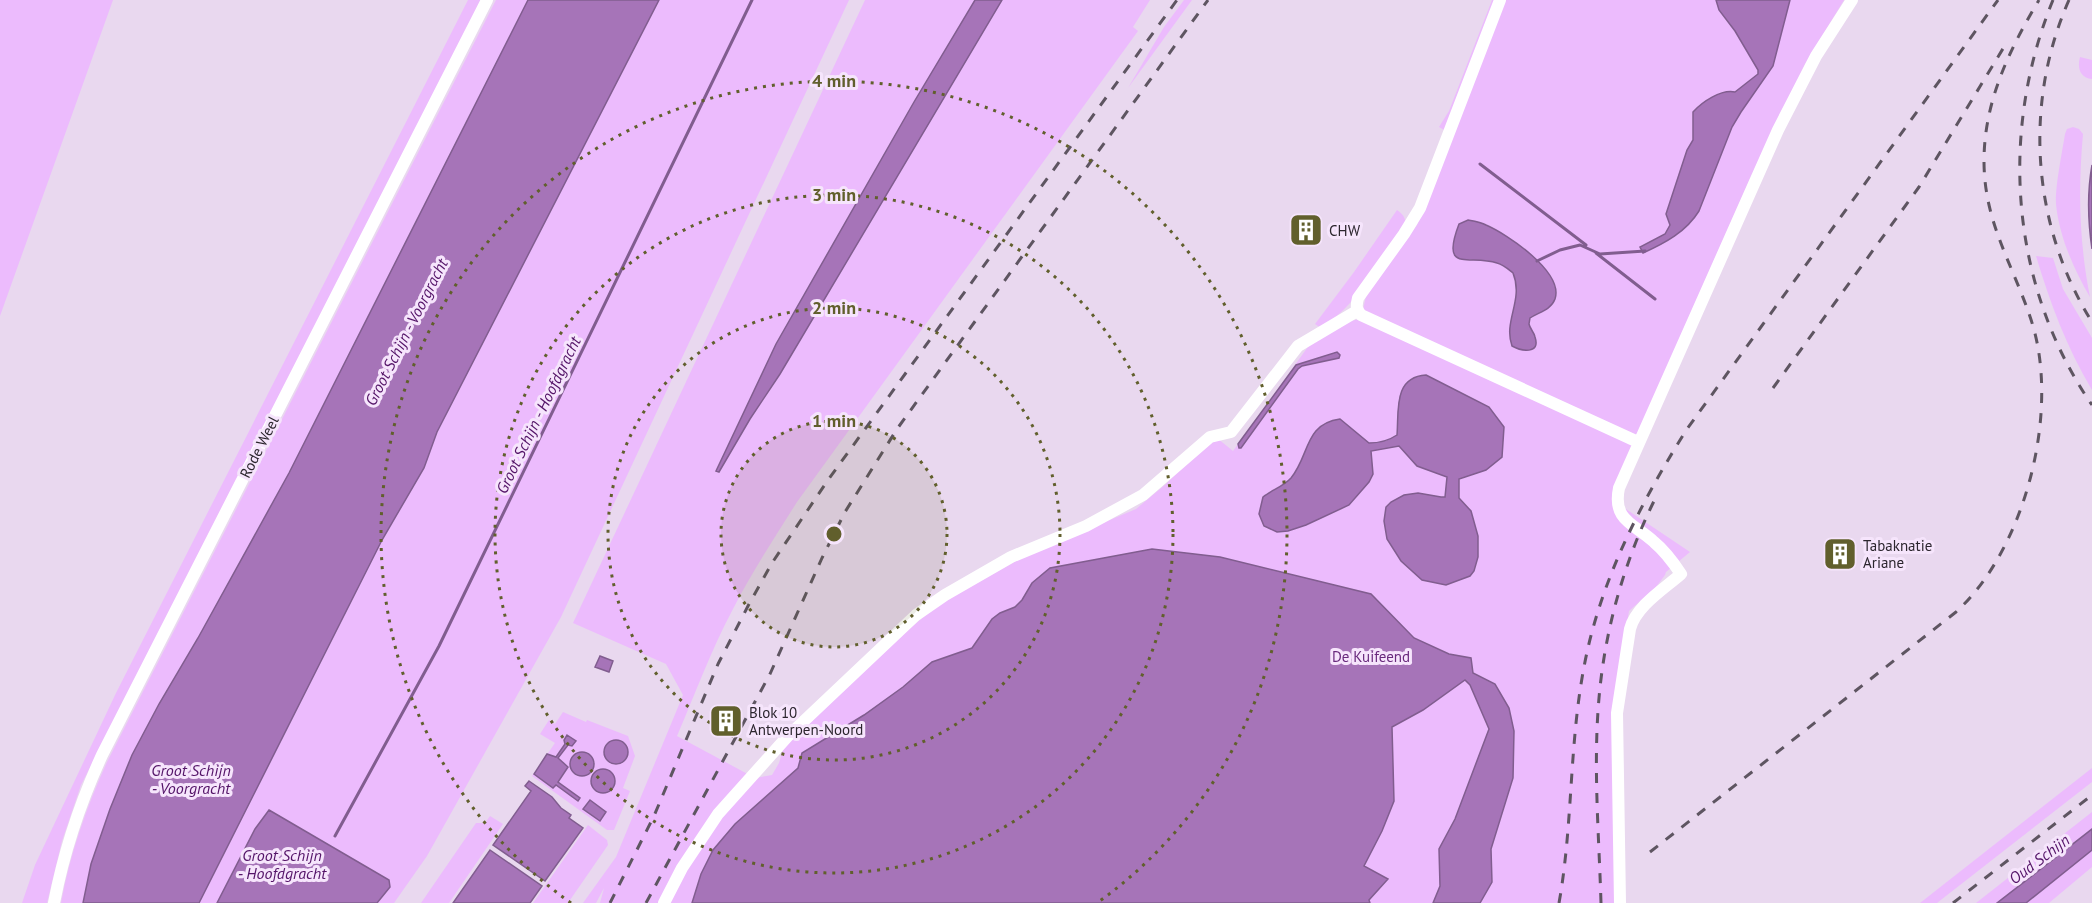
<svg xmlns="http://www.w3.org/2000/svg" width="2092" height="903" font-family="'PT Sans',sans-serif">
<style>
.green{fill:#ecbbfd}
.water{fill:#a674b8;stroke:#815d8f;stroke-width:1.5}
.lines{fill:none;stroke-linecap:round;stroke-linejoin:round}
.stream{stroke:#815d8f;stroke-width:3}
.minor{stroke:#fff;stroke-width:12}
.rail{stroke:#5e5561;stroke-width:3;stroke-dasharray:10 10;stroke-linecap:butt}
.ring{fill:none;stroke:#615f2c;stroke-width:3;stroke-dasharray:3 6}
.labels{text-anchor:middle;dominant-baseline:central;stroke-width:6;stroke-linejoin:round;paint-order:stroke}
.poi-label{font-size:15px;fill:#2c262e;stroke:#f6e5fc;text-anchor:start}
.street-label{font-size:15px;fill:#2c262e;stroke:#f6e5fc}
.park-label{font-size:15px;fill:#692a7d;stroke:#f6e5fc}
.water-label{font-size:16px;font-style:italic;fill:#541468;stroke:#f6e5fc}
.centre{fill:#615f2c;stroke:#f6e5fc;stroke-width:3}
.ring-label{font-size:18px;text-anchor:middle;font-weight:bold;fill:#615f2c;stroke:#f6e5fc;stroke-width:6;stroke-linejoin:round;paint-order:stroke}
</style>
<rect width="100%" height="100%" fill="#e9d8ef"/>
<path class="green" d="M 0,0 L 113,0 L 0,316 Z
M 468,0 L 481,0 L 81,785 L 62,841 L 47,903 L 22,903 L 35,865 L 116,693 Z
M 496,0 L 849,0 L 561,617 L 427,856 L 394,903 L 61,903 C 70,854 86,808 107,762 Z
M 865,0 L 975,0 L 914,102 L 776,344 L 717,471 L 719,472 L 750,419 L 980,0 L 1150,0 L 1133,27 L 1138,31 L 797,502 C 775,537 752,572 733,609 C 711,650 695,694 677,736 L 755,778 L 772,775 L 779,763 L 783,749 L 884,650 L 938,605 L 1027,555 L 1136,509 L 1166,484 L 1201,448 L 1217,438 L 1233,451 L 1310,344 L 1350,321 L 1361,319 L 1366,296 L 1417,225 L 1503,0 L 1844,0 L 1805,64 L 1751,176 L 1644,419 L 1614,501 L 1690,552 L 1666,572 L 1665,575 L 1656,587 L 1629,611 L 1614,703 L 1615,903 L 600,903 L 604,888 L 596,903 L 583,903 L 616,857 L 683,695 L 666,664 L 573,623 Z
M 1184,0 L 1192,0 L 1128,88 L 1164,27 Z
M 1492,0 L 1496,0 L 1446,131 L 1439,127 L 1449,111 Z
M 2080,57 L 2092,60 L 2092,79 C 2080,78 2077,68 2080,57 Z
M 2073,127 L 2079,129 L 2083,134 C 2078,189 2079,242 2090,297 C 2074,270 2059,236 2056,204 C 2055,187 2062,153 2065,134 L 2067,129 Z
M 1397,210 C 1404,215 1406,218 1405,227 C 1380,262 1358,304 1321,328 L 1315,324 L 1354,272 Z
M 2036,256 L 2053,258 L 2063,289 L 2092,338 L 2092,390 C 2067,348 2050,303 2036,256 Z
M 563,712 L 586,722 L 587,720 L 628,736 L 635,756 L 623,788 L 630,791 L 614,830 L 607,830 L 532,776 L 555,743 L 540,734 L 549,720 L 555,724 Z
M 2092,768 L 2092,782 L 1937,903 L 1920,903 Z
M 2092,812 L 2092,867 L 2049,903 L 1976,903 Z
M 490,816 L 503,824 L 449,903 L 421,903 L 476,823 L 485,823 Z
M 588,825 L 607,840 L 608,845 L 568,903 L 533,903 Z"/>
<path class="water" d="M 528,0 L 659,0 L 437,432 L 424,468 L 382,540 L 199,903 L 83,903 L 91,864 L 110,809 L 132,755 L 159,704 L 198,638 L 289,473 Z
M 975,0 L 1002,0 L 780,374 L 750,419 L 719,472 L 716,471 L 776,344 L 914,102 Z
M 1716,0 L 1790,0 L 1773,66 L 1741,112 L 1732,127 L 1699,211 C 1686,232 1665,243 1643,253 L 1640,247 L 1665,234 L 1670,225 L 1666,214 L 1687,150 L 1693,140 L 1693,112 C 1702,102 1721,89 1735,92 L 1758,74 L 1758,70 L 1735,31 L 1719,10 Z
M 2092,165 L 2092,249 C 2088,222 2087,193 2092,165 Z
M 1468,220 C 1474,221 1481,222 1486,225 C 1507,234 1564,272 1555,299 C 1551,310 1539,312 1530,318 L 1529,324 C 1530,329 1534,332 1535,337 C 1541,355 1521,351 1512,346 C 1503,321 1524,300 1513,273 C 1508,269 1504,265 1497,263 C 1469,254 1440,274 1459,224 Z
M 1337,352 L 1340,355 L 1339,358 L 1302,366 L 1298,369 L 1241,448 L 1239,448 L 1238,444 L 1296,365 Z
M 1426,375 L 1489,407 L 1504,427 L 1502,457 L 1486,470 L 1459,479 L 1459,498 L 1471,511 L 1478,536 L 1478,557 L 1474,571 L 1470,576 L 1446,585 L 1422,580 L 1401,561 L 1387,539 L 1384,521 L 1386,507 L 1391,502 L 1404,495 L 1418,493 L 1441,497 L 1445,497 L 1447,477 L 1417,466 L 1399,446 L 1371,451 L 1373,474 L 1369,482 L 1349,505 L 1306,525 L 1288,531 L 1277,532 L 1264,526 L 1259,514 L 1263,497 C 1272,490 1284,486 1291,478 C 1310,455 1304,424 1340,419 L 1369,443 C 1379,443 1388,441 1397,435 C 1399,411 1393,377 1426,375 Z
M 1152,549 L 1220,557 L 1371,594 L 1414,638 L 1449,654 L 1471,658 L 1473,673 L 1495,684 L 1509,708 L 1514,731 L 1513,778 L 1491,849 L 1492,882 L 1480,903 L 1433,903 L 1440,886 L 1439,849 L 1455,819 L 1489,729 L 1470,685 L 1465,680 L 1423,710 L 1392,727 L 1394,801 L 1382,831 L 1364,866 L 1388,879 L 1369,900 L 1370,903 L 692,903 L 701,874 L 713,850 L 735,824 L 798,768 L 802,753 L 864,715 L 903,687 L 932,662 L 972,648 L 992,619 L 1000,613 L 1015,607 L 1022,600 L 1032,583 L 1050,568 Z
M 600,656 L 613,661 L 609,672 L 595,667 Z
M 567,735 L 576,741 L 572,746 L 568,745 L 558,758 L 568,767 L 558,782 L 580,798 L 578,801 L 556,785 L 553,788 L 534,774 L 547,754 L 556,757 L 565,744 L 564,740 Z
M604 752a12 12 0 1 1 24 0a12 12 0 1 1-24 0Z
M570 764a12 12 0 1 1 24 0a12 12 0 1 1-24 0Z
M591 781a12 12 0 1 1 24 0a12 12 0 1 1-24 0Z
M 529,781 L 552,797 L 561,808 L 571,815 L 569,818 L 583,828 L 545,881 L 493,845 L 531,791 L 525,786 Z
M 590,800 L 606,812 L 600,821 L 583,809 Z
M 269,810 L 389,880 L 390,887 L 377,903 L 217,903 L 255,829 Z
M 2092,829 L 2092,850 L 2026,903 L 1997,903 Z
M 490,850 L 542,886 L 530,903 L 453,903 Z"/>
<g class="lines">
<path class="stream" d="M 1480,164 L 1586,245
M 1596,253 L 1655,299
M 1537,261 L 1560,250 L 1580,245 L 1600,254 L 1645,251
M 335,836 L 439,646 L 752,0"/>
<path class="minor" d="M 1500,0 L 1420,208 L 1404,234 L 1358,298 C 1356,306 1356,309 1361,315 L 1638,442
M 54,903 C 64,851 80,803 102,755 L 487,0
M 664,903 L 682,868 L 718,814 L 787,737 L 916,615 L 945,595 L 1011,557 L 1086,526 L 1143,495 L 1210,437 L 1231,432 L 1298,346 L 1357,311
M 1620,903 L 1617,713 L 1630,629 C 1636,606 1664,589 1681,574 C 1673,562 1665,551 1654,542 C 1635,524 1612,521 1619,488 L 1778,130 L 1816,56 L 1852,0"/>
<path class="rail" d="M 2053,0 C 1999,132 2010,286 2092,405
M 2069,0 C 2023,104 2032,226 2092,322
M 1773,388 L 1919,187 L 2007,42
M 1650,852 L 1956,612 C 2025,549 2059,415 2033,326 C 2015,267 1984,225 1984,161 C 1984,102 2009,50 2039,0
M 610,903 L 654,816 L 718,664 L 748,606 L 772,563 L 828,480 L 1177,0
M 646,903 L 770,674 L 822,558 L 845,512 L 897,429 L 1208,0
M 1559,903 C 1573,825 1569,745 1584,667 C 1600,581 1641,502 1687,429 L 1998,0
M 1601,903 C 1599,835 1593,766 1599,698 C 1605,628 1625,559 1656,497
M 1953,903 L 2092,795"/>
</g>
<circle cx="834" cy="534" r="113" fill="#615f2c" fill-opacity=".12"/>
<g class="ring">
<circle cx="834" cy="534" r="113"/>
<circle cx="834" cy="534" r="226"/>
<circle cx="834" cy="534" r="339"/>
<path d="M571 903A453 453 0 1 1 1097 903"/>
</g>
<defs>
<symbol id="building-square" viewBox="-11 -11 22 22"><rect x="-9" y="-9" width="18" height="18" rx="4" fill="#615f2c" stroke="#f6e5fc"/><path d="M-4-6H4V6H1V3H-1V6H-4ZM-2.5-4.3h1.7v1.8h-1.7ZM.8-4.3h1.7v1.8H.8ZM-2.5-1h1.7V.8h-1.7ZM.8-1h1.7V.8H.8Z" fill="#fff"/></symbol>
</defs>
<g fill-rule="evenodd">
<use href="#building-square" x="1287" y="211" width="38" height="38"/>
<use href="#building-square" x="1821" y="535" width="38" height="38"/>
<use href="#building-square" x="707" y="702" width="38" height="38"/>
</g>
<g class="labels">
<g class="poi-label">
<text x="1329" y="230">CHW</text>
<text x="1863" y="545">Tabaknatie<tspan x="1863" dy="17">Ariane</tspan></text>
<text x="749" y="712">Blok 10<tspan x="749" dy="17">Antwerpen-Noord</tspan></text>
</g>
<g class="street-label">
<text transform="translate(259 447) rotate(-63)">Rode Weel</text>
</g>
<g class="park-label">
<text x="1371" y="656">De Kuifeend</text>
</g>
<g class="water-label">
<text transform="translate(406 332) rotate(-63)">Groot Schijn - Voorgracht</text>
<text transform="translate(538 415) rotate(-64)">Groot Schijn - Hoofdgracht</text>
<text x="191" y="770">Groot Schijn<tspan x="191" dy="18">- Voorgracht</tspan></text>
<text x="282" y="855">Groot Schijn<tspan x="282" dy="18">- Hoofdgracht</tspan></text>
<text transform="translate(2039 859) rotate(-37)">Oud Schijn</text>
</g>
</g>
<circle cx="834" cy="534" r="9" class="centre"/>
<g class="ring-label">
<text x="834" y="87">4 min</text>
<text x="834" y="201">3 min</text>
<text x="834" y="314">2 min</text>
<text x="834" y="427">1 min</text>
</g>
</svg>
